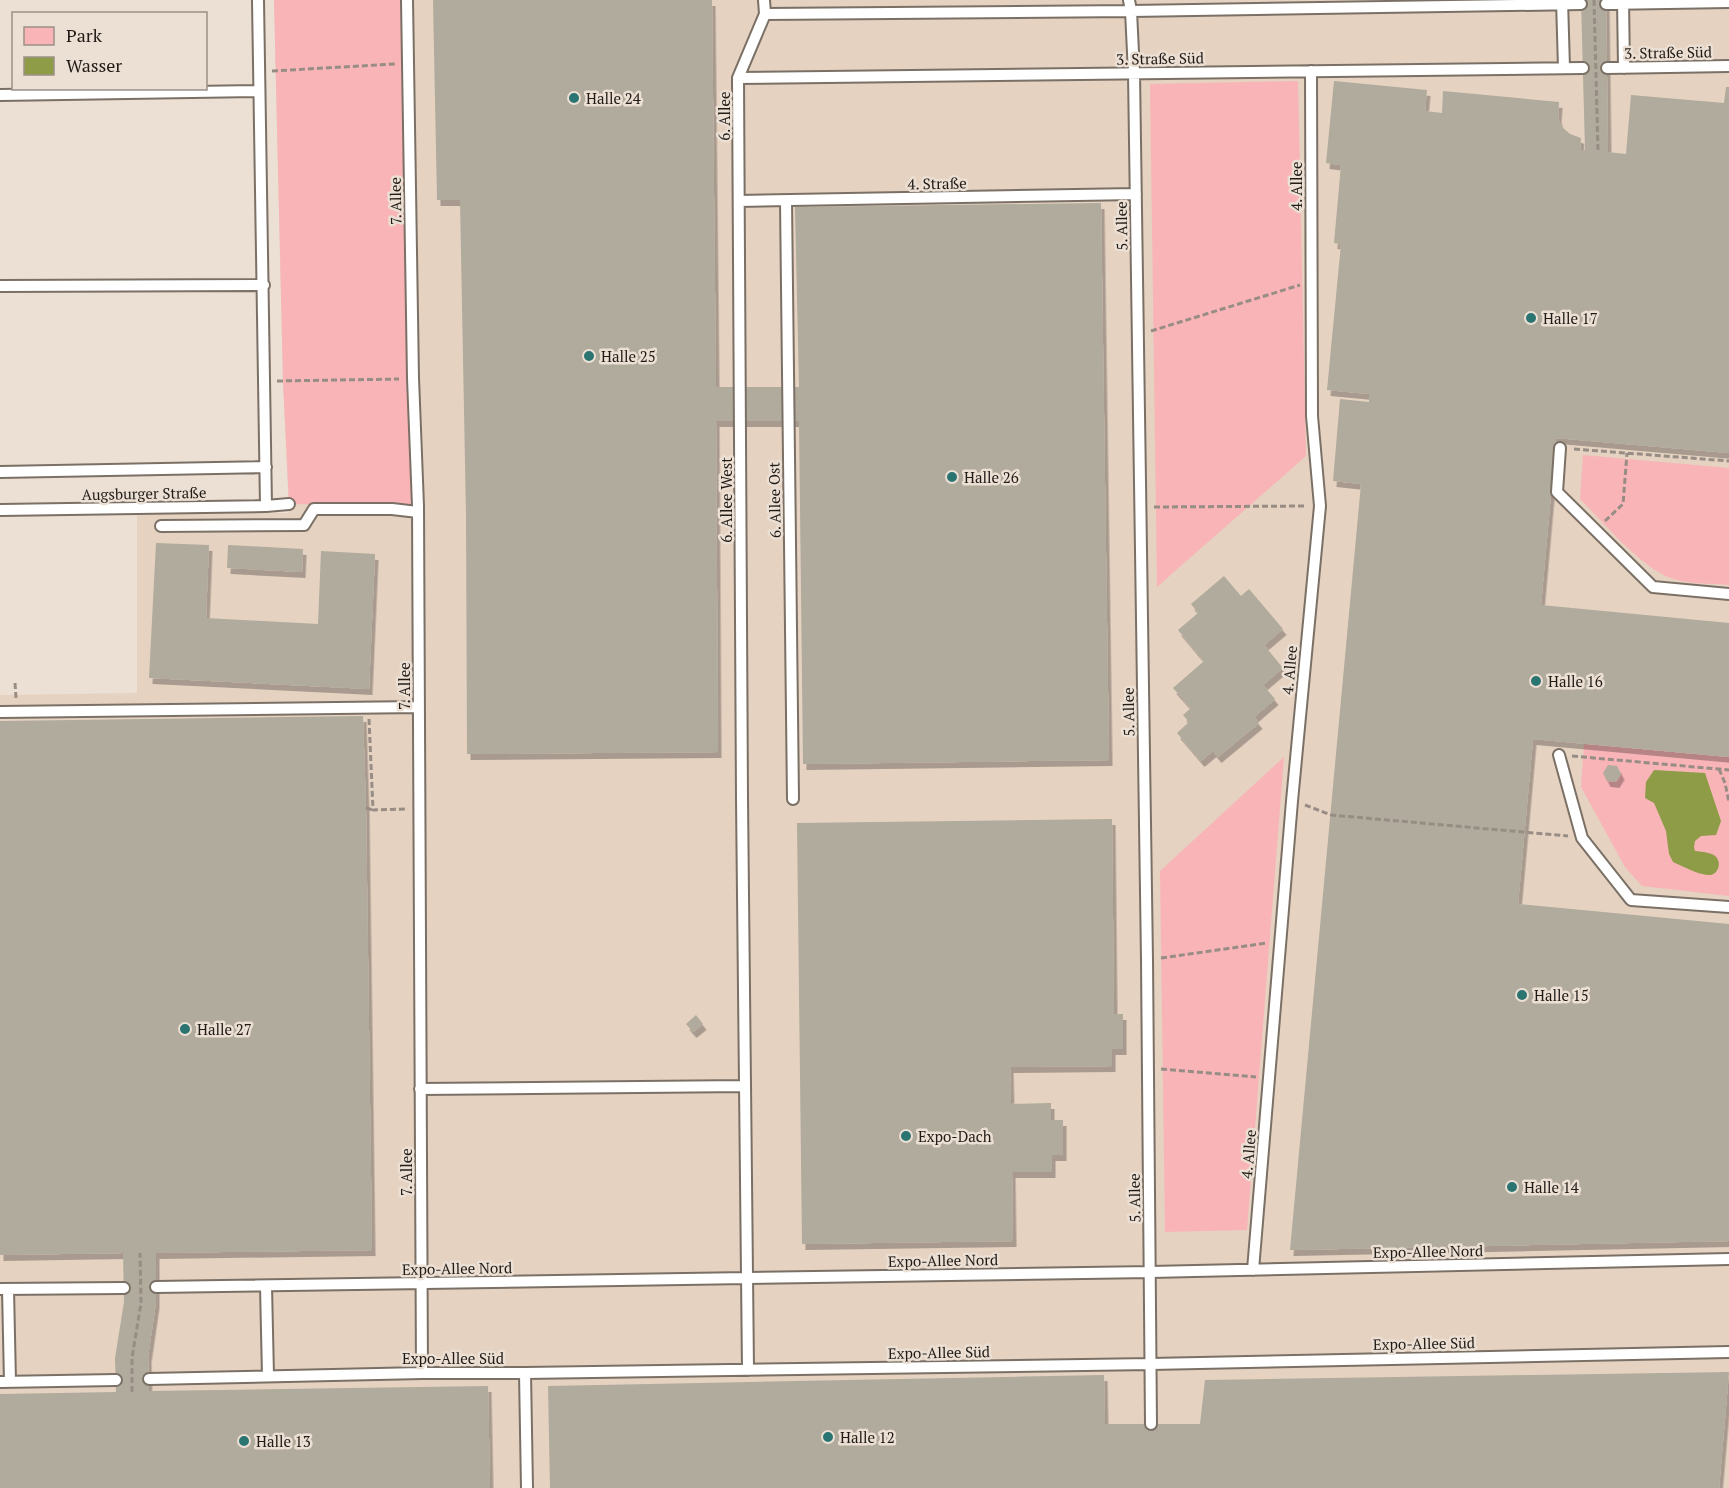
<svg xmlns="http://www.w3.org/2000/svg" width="1729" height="1488" font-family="'PT Serif',serif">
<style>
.built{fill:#e5d2c1}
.green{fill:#f9b4b7}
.water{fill:#8e9c48}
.building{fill:#b0ab9c;filter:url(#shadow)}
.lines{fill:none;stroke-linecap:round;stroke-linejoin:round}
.service-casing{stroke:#7b7065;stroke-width:14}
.path{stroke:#978d85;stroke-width:3;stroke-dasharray:6 3;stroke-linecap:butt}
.service{stroke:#fff;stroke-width:10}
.path-bridge{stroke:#978d85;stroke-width:3;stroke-dasharray:6 3;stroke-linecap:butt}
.poi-dot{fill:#2a7472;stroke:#ecdfd3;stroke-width:2}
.labels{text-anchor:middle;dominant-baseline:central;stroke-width:5;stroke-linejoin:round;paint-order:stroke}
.street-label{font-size:15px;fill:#211c18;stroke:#ecdfd3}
.poi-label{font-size:15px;fill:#211c18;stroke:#ecdfd3;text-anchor:start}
</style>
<defs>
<filter id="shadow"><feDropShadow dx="3.5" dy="6" stdDeviation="0" flood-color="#0004"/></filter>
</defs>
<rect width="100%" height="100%" fill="#ecdfd3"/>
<path class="built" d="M 274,0 L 1729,0 L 1729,1488 L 0,1488 L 0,695 L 137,693 L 137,514 L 289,513 L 283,381 Z"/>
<path class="green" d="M 274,0 L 407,0 L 418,506 L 289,504 L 283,381 Z
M 1298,81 L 1306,456 L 1157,587 L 1150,84 Z
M 1583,455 L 1729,468 L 1729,585 C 1710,583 1686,585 1668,577 C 1638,564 1604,523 1580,499 Z
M 1584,744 L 1729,757 L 1729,896 L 1642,886 L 1625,867 L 1581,787 Z
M 1284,757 L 1247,1230 L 1165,1232 L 1160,871 Z"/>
<path class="water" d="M 1654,770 L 1705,773 L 1721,821 L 1716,835 L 1701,836 L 1695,841 L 1694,847 L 1695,851 C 1702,852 1713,852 1717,858 C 1722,866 1716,876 1708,875 C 1699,875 1682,866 1673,862 L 1669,854 L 1666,831 L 1654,803 L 1645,798 L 1646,782 Z"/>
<path class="building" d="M 433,0 L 712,0 L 716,387 L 799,387 L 795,207 L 1101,203 L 1109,760 L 803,764 L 799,421 L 716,421 L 718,752 L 467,754 L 466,515 L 460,200 L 437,200 Z
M 1581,0 L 1606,0 L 1608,152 L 1626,154 L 1631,95 L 1724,103 L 1726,87 L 1729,87 L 1729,453 L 1556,438 L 1541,605 L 1729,623 L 1729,757 L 1533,739 L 1518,904 L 1729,924 L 1729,1241 L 1290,1250 L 1361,484 L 1333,481 L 1340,399 L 1369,402 L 1369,394 L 1327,390 L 1341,244 L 1334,243 L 1341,165 L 1326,163 L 1334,81 L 1427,90 L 1425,111 L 1442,113 L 1443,91 L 1559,102 L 1558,117 L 1561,126 L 1570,134 L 1581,138 L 1580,150 L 1585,150 Z
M 156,543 L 209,545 L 206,618 L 318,624 L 321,551 L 375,554 L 369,689 L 149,678 Z
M 228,545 L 303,549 L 302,572 L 227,568 Z
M 1224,576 L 1241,596 L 1249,589 L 1283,629 L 1264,645 L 1283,668 L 1263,685 L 1275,699 L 1254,717 L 1259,723 L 1218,757 L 1213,751 L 1201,761 L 1177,733 L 1189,722 L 1183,715 L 1191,708 L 1173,688 L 1204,661 L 1178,630 L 1198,613 L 1191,604 Z
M 363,716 L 366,808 L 372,1250 L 156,1253 L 156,1302 L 148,1357 L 149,1391 L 488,1386 L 490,1488 L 0,1488 L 0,1394 L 116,1392 L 115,1358 L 124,1302 L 123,1253 L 0,1255 L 0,721 Z
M 1608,765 L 1617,766 L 1621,774 L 1616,782 L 1607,781 L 1603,773 Z
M 1112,819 L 1114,1014 L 1123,1014 L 1123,1049 L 1112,1049 L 1112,1066 L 1010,1067 L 1011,1104 L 1051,1103 L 1051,1120 L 1063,1120 L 1063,1155 L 1052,1155 L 1052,1172 L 1012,1172 L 1013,1241 L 802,1244 L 797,823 Z
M 696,1015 L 703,1024 L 693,1032 L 686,1024 Z
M 1729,1372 L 1719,1488 L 550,1488 L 548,1386 L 1104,1375 L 1105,1424 L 1200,1424 L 1205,1380 Z"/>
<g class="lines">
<defs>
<path id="service" d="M 258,0 L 266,506
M 407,0 L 413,378 L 418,506 L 422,1373
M 1129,0 L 1131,11 L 1134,73 L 1147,960 L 1151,1424
M 1562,0 L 1564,68
M 1623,0 L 1624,68
M 1606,4 L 1729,2
M 765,14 L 1131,11 L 1581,4
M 1607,68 L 1729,66
M 738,78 L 1583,68
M 0,95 L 259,91
M 739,201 L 1136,194
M 786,201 L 793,799
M 0,286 L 264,285
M 1560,448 L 1557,492 L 1653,587 L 1729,594
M 0,472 L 266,467
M 0,510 L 266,506 L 289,504
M 161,526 L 304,525 L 314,509 L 392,509 L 418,512
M 0,712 L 419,707
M 1559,755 L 1582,838 L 1631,900 L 1729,907
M 420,1089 L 745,1086
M 1253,1270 L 1292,801 L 1320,506 L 1312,416 L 1311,71
M 266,1286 L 268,1376
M 156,1287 L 1151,1272 L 1729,1259
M 0,1289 L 124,1288
M 8,1289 L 10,1382
M 748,1370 L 742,799 L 738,78 L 765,14 L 764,0
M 525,1373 L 527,1488
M 149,1379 L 422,1373 L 525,1373 L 1151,1364 L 1729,1352
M 0,1382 L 116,1380"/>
</defs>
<use href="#service" class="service-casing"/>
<path class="path" d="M 272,71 L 395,64
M 1151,331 L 1300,285
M 277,381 L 399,379
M 1574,449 L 1729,461
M 1154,507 L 1306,506
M 1605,521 L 1623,504 L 1627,453
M 15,683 L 16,698
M 369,719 L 373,810 L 408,809
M 1572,756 L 1729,770
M 1719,769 L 1725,783 L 1729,802
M 1305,805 L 1331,815 L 1568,836
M 366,808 L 373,810
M 1161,958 L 1267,943
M 1161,1069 L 1256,1077
M 132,1392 L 132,1358 L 141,1303 L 140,1253"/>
<use href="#service" class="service"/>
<path class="path-bridge" d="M 1594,0 L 1598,151"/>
</g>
<g class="poi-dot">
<circle cx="574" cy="98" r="6"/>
<circle cx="1531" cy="318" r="6"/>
<circle cx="589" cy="356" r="6"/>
<circle cx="952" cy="477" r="6"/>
<circle cx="1536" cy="681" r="6"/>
<circle cx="1522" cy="995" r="6"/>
<circle cx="185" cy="1029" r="6"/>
<circle cx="906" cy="1136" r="6"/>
<circle cx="1512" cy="1187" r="6"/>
<circle cx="828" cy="1437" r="6"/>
<circle cx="244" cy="1441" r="6"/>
</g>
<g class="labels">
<g class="street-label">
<text transform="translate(1668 52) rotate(-1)">3. Straße Süd</text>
<text transform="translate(1160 58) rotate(-1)">3. Straße Süd</text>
<text transform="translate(724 116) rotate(-90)">6. Allee</text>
<text transform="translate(937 183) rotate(-1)">4. Straße</text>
<text transform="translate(1296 186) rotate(-90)">4. Allee</text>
<text transform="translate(395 201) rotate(-91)">7. Allee</text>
<text transform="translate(1121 226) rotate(-91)">5. Allee</text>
<text transform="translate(144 493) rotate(-1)">Augsburger Straße</text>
<text transform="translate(726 500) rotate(-90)">6. Allee West</text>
<text transform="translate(774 500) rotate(-91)">6. Allee Ost</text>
<text transform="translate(1289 670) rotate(-85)">4. Allee</text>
<text transform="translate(404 686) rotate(-90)">7. Allee</text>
<text transform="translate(1128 712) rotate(-91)">5. Allee</text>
<text transform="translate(1248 1154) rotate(-85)">4. Allee</text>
<text transform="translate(406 1172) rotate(-90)">7. Allee</text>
<text transform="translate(1134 1198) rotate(-91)">5. Allee</text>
<text transform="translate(1428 1251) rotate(-1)">Expo-Allee Nord</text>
<text transform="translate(943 1260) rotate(-1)">Expo-Allee Nord</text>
<text transform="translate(457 1268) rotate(-1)">Expo-Allee Nord</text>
<text transform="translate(1424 1343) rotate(-1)">Expo-Allee Süd</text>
<text transform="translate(939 1352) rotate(-1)">Expo-Allee Süd</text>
<text x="453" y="1358">Expo-Allee Süd</text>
</g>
<g class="poi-label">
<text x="586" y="98">Halle 24</text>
<text x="1543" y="318">Halle 17</text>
<text x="601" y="356">Halle 25</text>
<text x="964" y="477">Halle 26</text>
<text x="1548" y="681">Halle 16</text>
<text x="1534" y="995">Halle 15</text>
<text x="197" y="1029">Halle 27</text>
<text x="918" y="1136">Expo-Dach</text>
<text x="1524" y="1187">Halle 14</text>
<text x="840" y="1437">Halle 12</text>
<text x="256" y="1441">Halle 13</text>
</g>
</g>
<rect x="12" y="12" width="195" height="78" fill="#ecdfd3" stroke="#9b9188" stroke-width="1.5"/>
<rect x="24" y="27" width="30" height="18" fill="#f9b4b7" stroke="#9b9188" stroke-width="1.5"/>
<text x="66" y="42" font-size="18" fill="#211c18">Park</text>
<rect x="24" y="57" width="30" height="18" fill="#8e9c48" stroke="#9b9188" stroke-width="1.5"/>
<text x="66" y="72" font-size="18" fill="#211c18">Wasser</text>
</svg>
